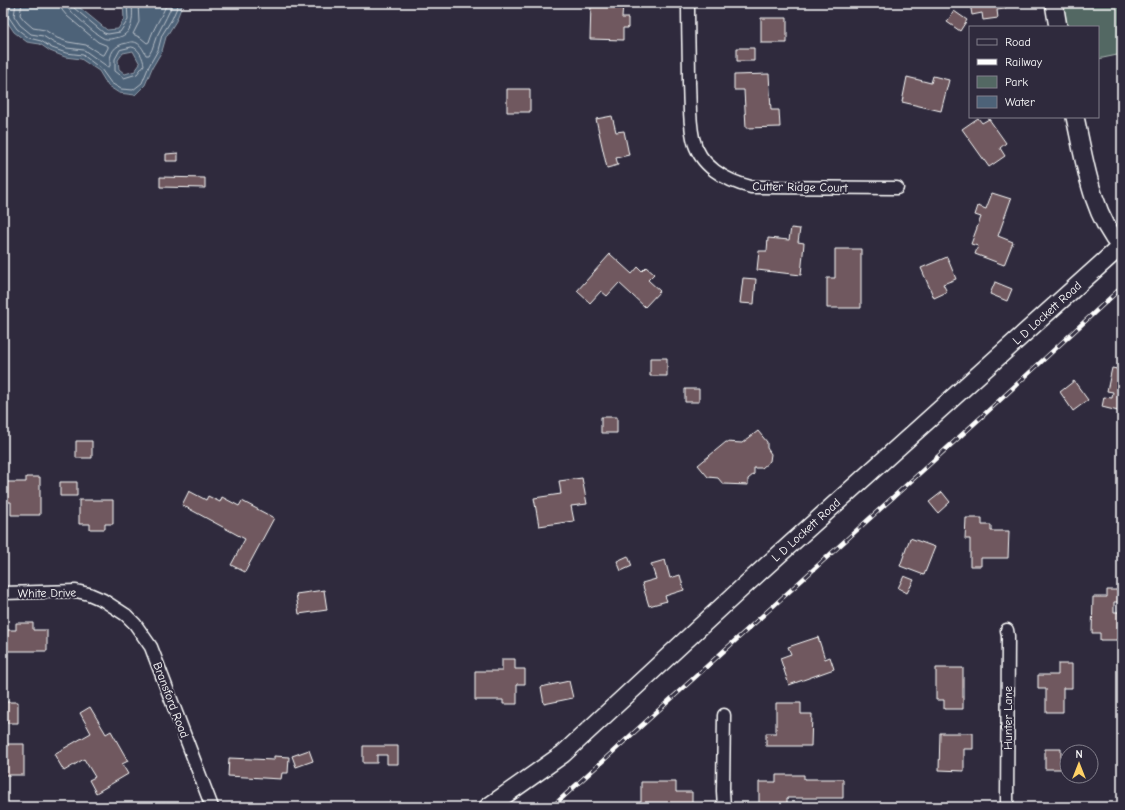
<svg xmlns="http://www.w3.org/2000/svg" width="1125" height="810" font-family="'Comic Neue',sans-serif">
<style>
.green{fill:#536863;stroke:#a9b4b1}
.water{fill:#4d6278;stroke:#94a1ae;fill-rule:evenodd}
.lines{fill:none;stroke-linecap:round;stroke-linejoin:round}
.shore{stroke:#b8c0c9;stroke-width:1}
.building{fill:#6f595e;stroke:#fff}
.minor-casing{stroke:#fff;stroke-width:15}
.secondary-casing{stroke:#fff;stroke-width:20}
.minor{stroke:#2f2a3d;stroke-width:12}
.secondary{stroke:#2f2a3d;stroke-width:17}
.rail-casing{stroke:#fff;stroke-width:4.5}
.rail{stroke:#2f2a3d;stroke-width:3;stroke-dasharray:9;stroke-linecap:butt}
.labels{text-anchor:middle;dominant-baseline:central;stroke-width:4;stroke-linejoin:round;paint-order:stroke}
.street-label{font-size:12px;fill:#fff;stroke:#2f2a3d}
</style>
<rect width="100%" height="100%" fill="#2f2a3d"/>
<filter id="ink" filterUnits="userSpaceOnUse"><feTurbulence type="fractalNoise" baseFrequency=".025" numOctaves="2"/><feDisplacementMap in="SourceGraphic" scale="8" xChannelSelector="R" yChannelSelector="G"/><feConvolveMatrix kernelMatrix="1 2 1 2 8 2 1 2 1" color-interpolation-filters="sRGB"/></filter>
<g filter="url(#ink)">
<path class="green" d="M 1062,3 L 1122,3 L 1122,54 L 1098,59 L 1098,27 L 1066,27 Z"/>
<path class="water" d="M 7,3 L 74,3 L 107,30 L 118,29 L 124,19 L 123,3 L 183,3 L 176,21 L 166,37 L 162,51 L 152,68 L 145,85 L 135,95 L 119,93 L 108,86 L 99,71 L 81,59 L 65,57 L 50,51 L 40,44 L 27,42 L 14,32 L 4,17 ZM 133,51 L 140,64 L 135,71 L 125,74 L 119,69 L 118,60 L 123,53 Z"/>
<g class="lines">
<path class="shore" d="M 11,3 L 8,16 L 17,29 L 29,38 L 41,41 L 52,48 L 66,53 L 83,55 L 101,69 L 111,83 L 121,89 L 133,90 L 142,83 L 149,66 L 158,50 L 162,35 L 172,19 L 179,3
M 16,3 L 14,16 L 20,25 L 31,34 L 43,36 L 54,43 L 67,48 L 84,50 L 108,67 L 110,66 C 109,53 114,45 127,43 C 130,42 133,41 137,43 C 141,45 144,51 146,55 L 149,55 C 154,48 154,39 159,32 C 164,22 169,13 173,3
M 22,3 L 20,15 L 25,21 L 33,28 L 45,30 L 57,38 L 68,42 L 86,45 L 102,55 L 104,55 L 108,48 L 108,46 L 98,42 L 67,16 L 62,10 L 61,3
M 67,3 L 68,8 L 71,12 C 80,19 92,32 103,38 C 107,40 111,39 115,38 C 134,36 133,17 132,3
M 72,3 L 74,8 L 104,33 L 108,34 L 120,32 L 128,20 L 127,3
M 138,3 L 139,22 L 133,34 L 141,38 L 147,43 L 149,42 C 153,28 162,17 167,3
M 132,47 C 139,48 143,58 144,65 L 137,74 L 124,78 L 115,71 L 115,59 L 120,50 Z"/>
</g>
<path class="building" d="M 591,3 L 623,3 L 622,18 L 628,18 L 628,28 L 623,28 L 623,40 L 590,39 Z
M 970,3 L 1004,3 L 1005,9 L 997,10 L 998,18 L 983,20 L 982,13 L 972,15 Z
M 954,11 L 967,20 L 960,31 L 947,22 Z
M 761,18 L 787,18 L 787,43 L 761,43 Z
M 737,48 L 754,48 L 754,61 L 737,61 Z
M 769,74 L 771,110 L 779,110 L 780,127 L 746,128 L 744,90 L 734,90 L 734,75 Z
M 933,76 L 949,80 L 941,111 L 902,102 L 907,77 L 931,83 Z
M 507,89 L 530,89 L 530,112 L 507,112 Z
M 612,116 L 616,132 L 624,131 L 629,155 L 616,158 L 618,165 L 607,168 L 596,119 Z
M 978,118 L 982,123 L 989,119 L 1006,143 L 1000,148 L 1005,156 L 989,167 L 962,129 Z
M 178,153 L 178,161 L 166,161 L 166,154 Z
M 160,177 L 205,178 L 205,188 L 160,187 Z
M 992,193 L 1011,199 L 998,236 L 1013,242 L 1004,265 L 975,254 L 978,246 L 971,244 L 981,217 L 975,215 L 978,206 L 986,209 Z
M 791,228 L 800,229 L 798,242 L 804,243 L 801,275 L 757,270 L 759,251 L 767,251 L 768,238 L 789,240 Z
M 835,249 L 861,249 L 861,308 L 827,308 L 827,278 L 835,278 Z
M 610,254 L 632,274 L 638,267 L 642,271 L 646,267 L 654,274 L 648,280 L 660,291 L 645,307 L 619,283 L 607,296 L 601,291 L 590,303 L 577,291 Z
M 947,257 L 956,279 L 943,284 L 947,292 L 934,298 L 921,268 Z
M 743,278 L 756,279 L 754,304 L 740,303 Z
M 995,282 L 1012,289 L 1007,301 L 990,294 Z
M 650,358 L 667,358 L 667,376 L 650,376 Z
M 1112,368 L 1122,370 L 1122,412 L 1102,407 L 1104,397 L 1112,398 L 1113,392 L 1107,391 Z
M 1074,381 L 1088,400 L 1073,411 L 1060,392 Z
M 685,389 L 699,389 L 699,402 L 685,402 Z
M 601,417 L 617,417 L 617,433 L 601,433 Z
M 758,431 L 767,442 L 767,448 L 771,454 L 770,461 L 762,468 L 754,468 L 754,474 L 748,479 L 748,485 L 723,484 L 718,478 L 708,477 L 698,465 L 726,442 L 742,443 Z
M 76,441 L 92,441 L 92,458 L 76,458 Z
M 26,477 L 40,477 L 40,515 L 11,515 L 11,502 L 3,502 L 3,482 L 26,482 Z
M 582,478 L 587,504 L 571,506 L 574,521 L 539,526 L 534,498 L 561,494 L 559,481 Z
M 60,482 L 77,482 L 77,496 L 60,496 Z
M 189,491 L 206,500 L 208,496 L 220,502 L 222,497 L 239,506 L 242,501 L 274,518 L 245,572 L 231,565 L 245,539 L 182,505 Z
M 942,492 L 950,502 L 938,513 L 929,502 Z
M 79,500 L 113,500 L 113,524 L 105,524 L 105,529 L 90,529 L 90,524 L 79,524 Z
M 966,518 L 982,518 L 982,525 L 991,525 L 991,531 L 1009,531 L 1008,558 L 981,558 L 981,566 L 970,566 L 970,539 L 965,539 Z
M 910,538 L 935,547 L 924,575 L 900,566 Z
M 628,556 L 632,566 L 621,571 L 617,561 Z
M 665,560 L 670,578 L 680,575 L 684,590 L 665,596 L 667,601 L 649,606 L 642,583 L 656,579 L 651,564 Z
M 904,576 L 914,580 L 907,593 L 898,588 Z
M 324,590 L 327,610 L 299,614 L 296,594 Z
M 1107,590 L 1120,590 L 1120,602 L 1114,602 L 1114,612 L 1122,612 L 1122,640 L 1100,640 L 1100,633 L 1092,633 L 1093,597 L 1107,597 Z
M 16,623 L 33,623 L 33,630 L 47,630 L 47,651 L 6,651 L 6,630 L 16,630 Z
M 818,637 L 825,659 L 830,657 L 834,669 L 789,685 L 780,658 L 791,654 L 788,647 Z
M 502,659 L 515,659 L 515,669 L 525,669 L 525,684 L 517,684 L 517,704 L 503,704 L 503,700 L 475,700 L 475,671 L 502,671 Z
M 1058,664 L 1072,664 L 1072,688 L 1063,688 L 1063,712 L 1046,712 L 1046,689 L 1038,689 L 1038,675 L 1058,675 Z
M 936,668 L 963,668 L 963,709 L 944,709 L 944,700 L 936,700 Z
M 569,681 L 573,698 L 544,704 L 541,687 Z
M 5,702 L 18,702 L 18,723 L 5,723 Z
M 776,703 L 801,703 L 801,714 L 812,714 L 811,746 L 766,746 L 766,733 L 776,733 Z
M 90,707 L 106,734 L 111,731 L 128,761 L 122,764 L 128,774 L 96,793 L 89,780 L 95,777 L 84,759 L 64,771 L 54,754 L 91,733 L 80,713 Z
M 940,733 L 973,733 L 973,749 L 964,749 L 964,771 L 939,770 Z
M 3,744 L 24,744 L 24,775 L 3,775 Z
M 363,746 L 398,746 L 398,764 L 387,764 L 387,755 L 377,755 L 377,763 L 363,763 Z
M 1045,749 L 1061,749 L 1061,769 L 1045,769 Z
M 309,750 L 313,761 L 296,767 L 292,756 Z
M 274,756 L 289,757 L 288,773 L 282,773 L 281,779 L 228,776 L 229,758 L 274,760 Z
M 776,775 L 804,775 L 804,779 L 843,779 L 843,798 L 787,798 L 787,807 L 759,807 L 759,782 L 776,782 Z
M 641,782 L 676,782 L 676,792 L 692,792 L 692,807 L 649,807 L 649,803 L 641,803 Z
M 941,805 L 965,805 L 965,807 L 941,807 Z"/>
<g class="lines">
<defs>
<path id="minor" d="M 688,3 C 688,30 689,56 689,83 C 690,101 689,120 693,138 C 699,166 726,181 751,187 L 897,188
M 3,593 L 76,591 L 89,594 L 103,600 L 126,615 L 135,624 L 151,647 L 212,807
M 1007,630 L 1008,636 L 1007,807
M 724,715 L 723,791 L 724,807"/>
<path id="secondary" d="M 1054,3 L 1058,27
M 1075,117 C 1085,162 1091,213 1122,249
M 488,807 L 563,754 L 743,587 L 1120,247"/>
</defs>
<use href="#minor" class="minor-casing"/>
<use href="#secondary" class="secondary-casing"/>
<use href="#minor" class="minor"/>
<use href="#secondary" class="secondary"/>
<defs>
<path id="rail" d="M 552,807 L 988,411 L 1122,287"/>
</defs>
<use href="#rail" class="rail-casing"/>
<use href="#rail" class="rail"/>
</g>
</g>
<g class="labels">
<g class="street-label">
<text transform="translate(800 187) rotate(1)">Cutter Ridge Court</text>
<text transform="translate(1047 313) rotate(-42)">L D Lockett Road</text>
<text transform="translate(806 530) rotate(-42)">L D Lockett Road</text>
<text transform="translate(47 593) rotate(-1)">White Drive</text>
<text transform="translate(171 700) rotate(69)">Bransford Road</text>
<text transform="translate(1008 718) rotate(-90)">Hunter Lane</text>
</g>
</g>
<rect width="1125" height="810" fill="none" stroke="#2f2a3d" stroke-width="16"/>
<rect x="8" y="8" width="1109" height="794" fill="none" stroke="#fff" stroke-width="1.5" filter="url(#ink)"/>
<rect x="969" y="26" width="130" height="92" fill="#2f2a3d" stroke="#827f8b"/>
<rect x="977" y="39" width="20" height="6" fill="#2f2a3d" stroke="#827f8b"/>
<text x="1005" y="46" font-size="12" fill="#ffffff">Road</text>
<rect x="977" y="59" width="20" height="6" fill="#ffffff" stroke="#827f8b"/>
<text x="1005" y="66" font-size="12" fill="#ffffff">Railway</text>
<rect x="977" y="76" width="20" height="12" fill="#536863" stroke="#827f8b"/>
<text x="1005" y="86" font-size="12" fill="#ffffff">Park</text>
<rect x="977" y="96" width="20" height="12" fill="#4d6278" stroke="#827f8b"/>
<text x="1005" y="106" font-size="12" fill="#ffffff">Water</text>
<g transform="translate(1079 764)"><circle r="19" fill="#2f2a3d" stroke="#827f8b"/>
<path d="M0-3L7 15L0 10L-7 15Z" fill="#ffd166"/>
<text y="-6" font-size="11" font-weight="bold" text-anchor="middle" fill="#ffffff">N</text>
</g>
</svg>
